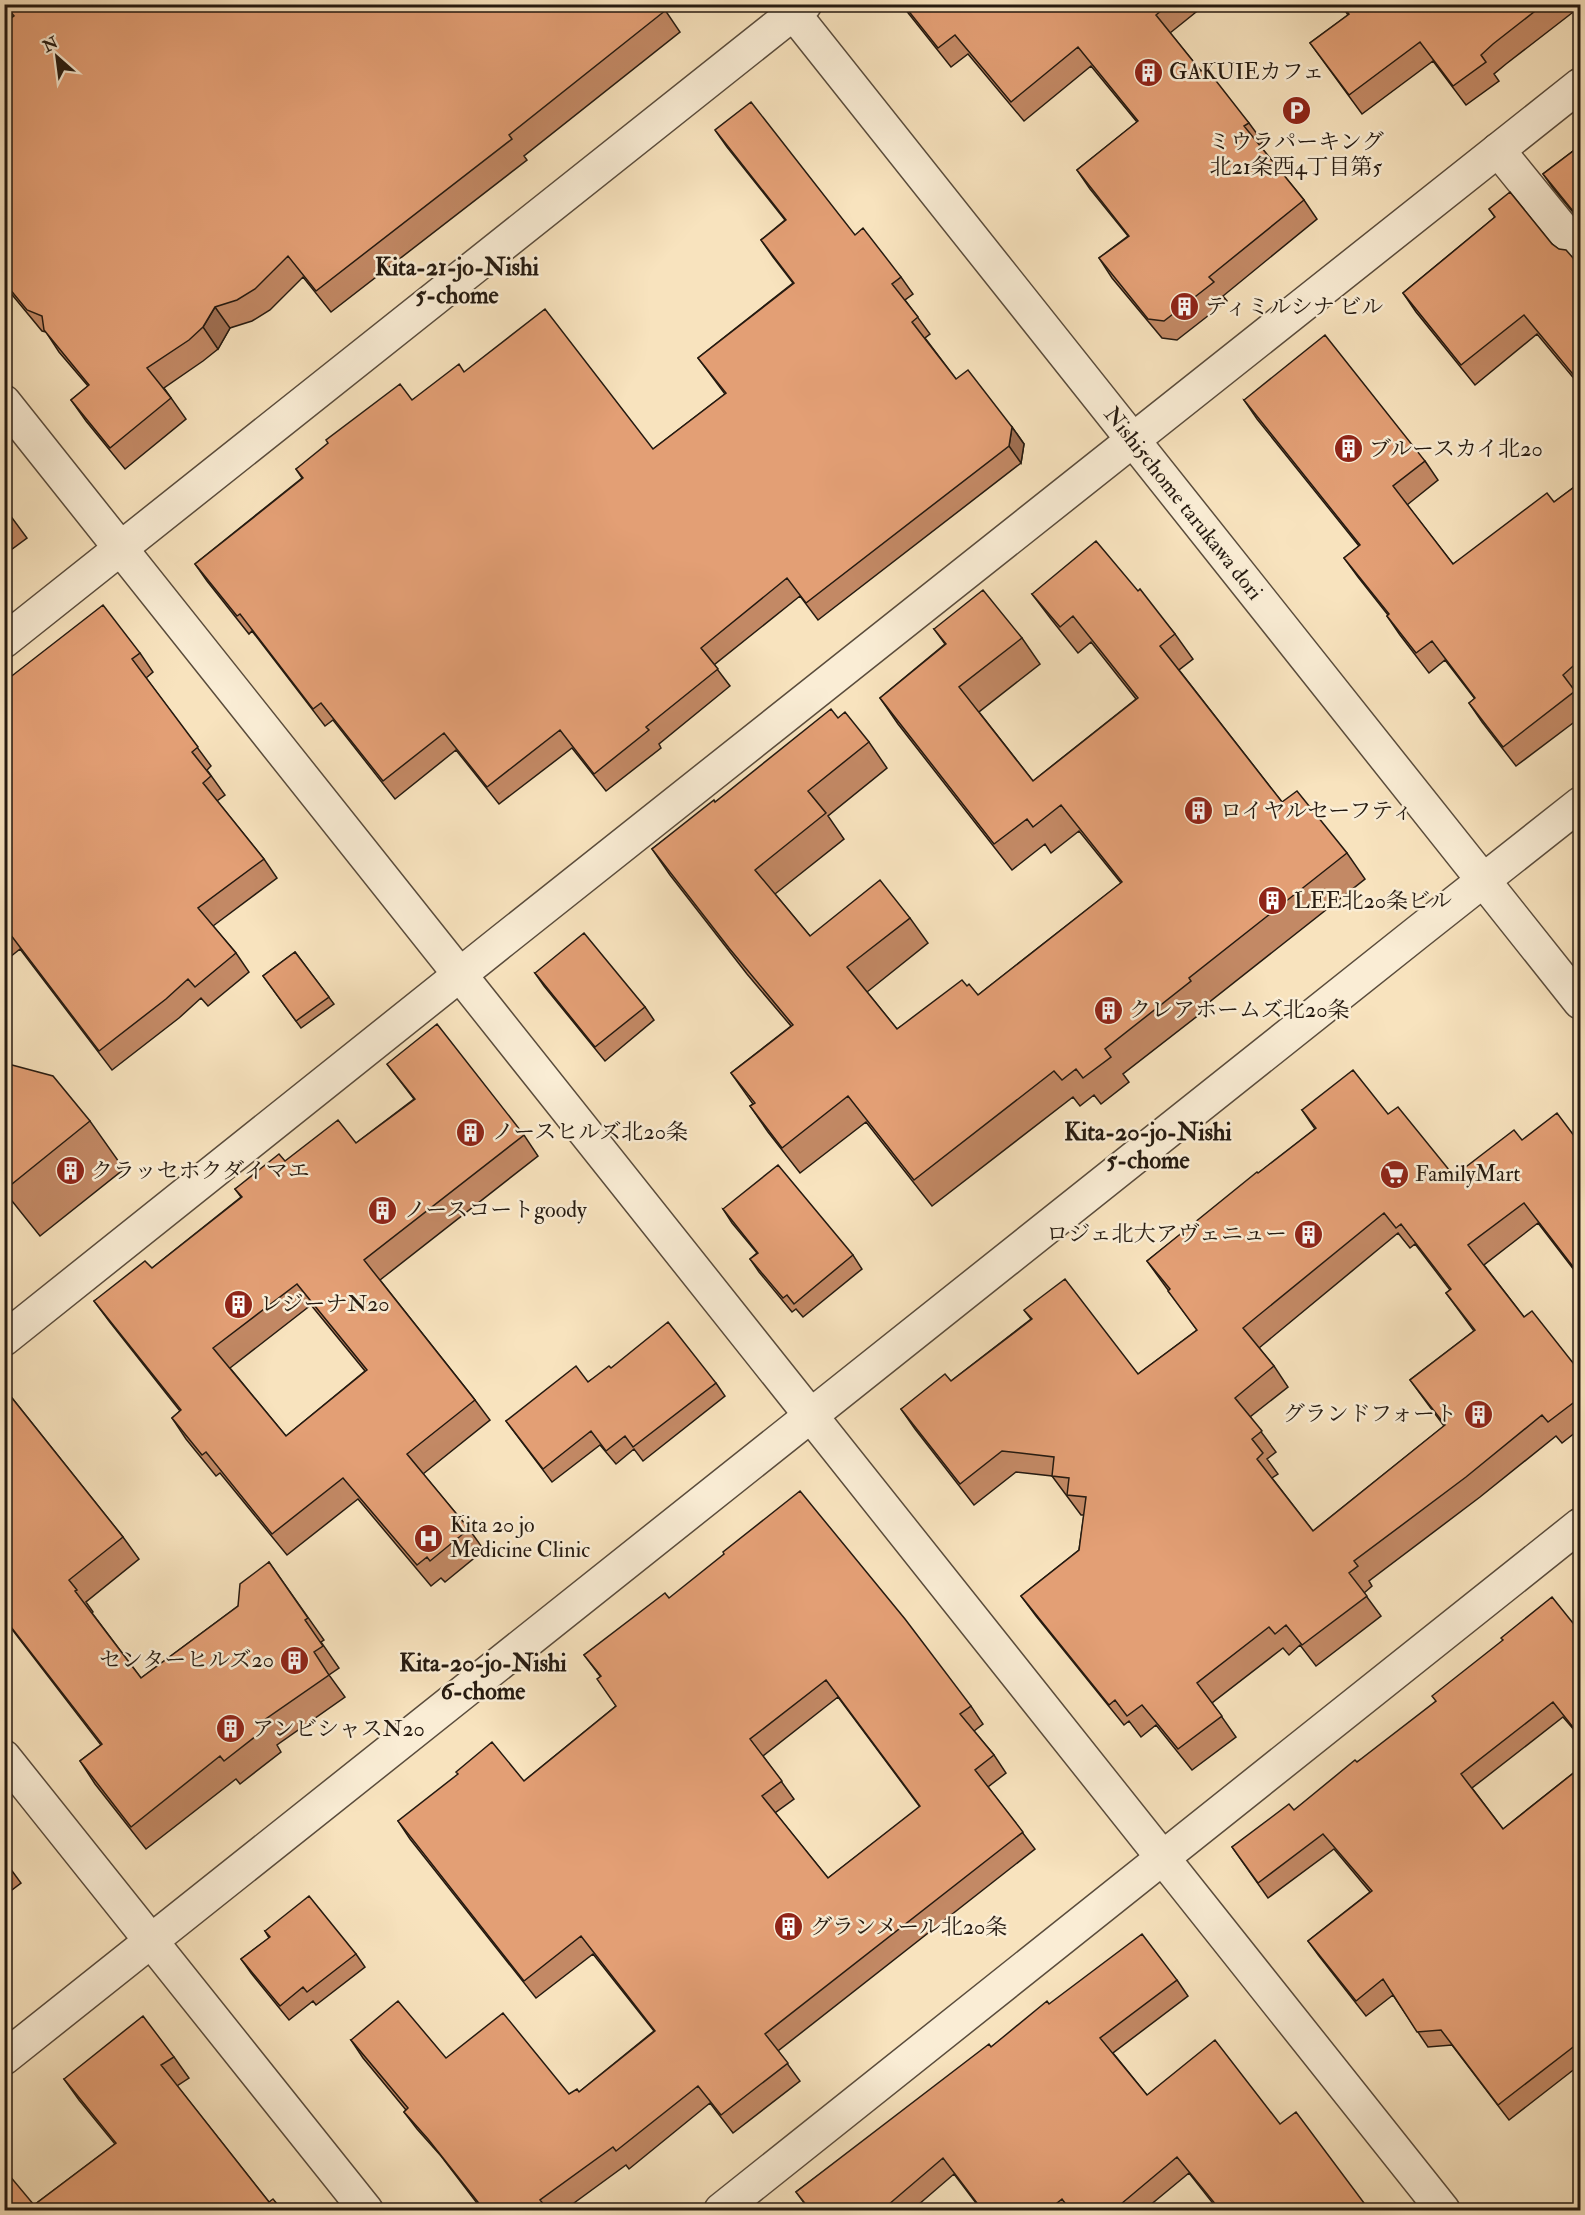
<svg xmlns="http://www.w3.org/2000/svg" width="1585" height="2215" font-family="'IM FELL Double Pica','Noto Serif JP',serif">
<style>
.lines{fill:none;stroke-linecap:round;stroke-linejoin:round}
.minor-casing{stroke:#5a4c3c;stroke-width:36}
.minor{stroke:#faedd5;stroke-width:33}
.wall{fill:#c38965;stroke:#251a10;stroke-width:1.5;fill-rule:evenodd}
.shaded-wall{fill:#9f6f52;stroke:#251a10;stroke-width:1.5}
.building{fill:#e39f75;stroke:#251a10;stroke-width:1.5;fill-rule:evenodd}
.labels{text-anchor:middle;dominant-baseline:central;stroke-width:5;stroke-linejoin:round;paint-order:stroke}
.poi-label{font-size:22px;fill:#251a10;stroke:#faedd5;text-anchor:start}
.street-label{font-size:22px;fill:#251a10;stroke:#faedd5}
.neighbourhood-label{font-size:24px;font-weight:bold;fill:#251a10;stroke:#faedd5}
</style>
<rect width="100%" height="100%" fill="#f8e3be"/>
<filter id="stains"><feTurbulence type="fractalNoise" baseFrequency=".00333" numOctaves="4"/><feColorMatrix values="0 0 0 0 .2 0 0 0 0 .09 0 0 0 0 .02 0 0 0 .5 -.17"/></filter>
<radialGradient id="worn" r=".72"><stop offset=".6" stop-color="#630" stop-opacity="0"/><stop offset="1" stop-color="#630" stop-opacity=".3"/></radialGradient>
<g class="lines">
<defs>
<g id="minor">
<path id="s1" d="M 786,4 L 1580,1002"/>
<path d="M 1498,150 L 1580,251"/>
<path d="M 4,402 L 1443,2210"/>
<path d="M 4,641 L 805,4"/>
<path d="M 4,1339 L 502,941 L 1580,85"/>
<path d="M 4,1757 L 366,2210"/>
<path d="M 4,2058 L 1418,932 L 1580,804"/>
<path d="M 721,2210 L 1580,1525"/>
</g>
</defs>
<use href="#minor" class="minor-casing"/>
<use href="#minor" class="minor"/>
</g>
<path class="wall" d="M 13,4 L 661,4 L 680,32 L 524,156 L 527,160 L 331,312 L 303,277 L 270,310 L 252,321 L 230,328 L 218,349 L 203,361 L 164,388 L 186,419 L 125,469 L 86,421 L 71,400 L 88,386 L 59,352 L 46,332 L 42,331 L 4,285 L 4,24 L 13,16 L 15,7 Z
M 901,4 L 1206,4 L 1170,33 L 1201,71 L 1249,123 L 1263,142 L 1259,145 L 1304,200 L 1317,219 L 1223,296 L 1227,301 L 1177,340 L 1162,338 L 1112,278 L 1099,258 L 1128,236 L 1090,189 L 1077,170 L 1137,122 L 1091,66 L 1024,121 L 968,54 L 951,67 Z
M 1341,4 L 1581,4 L 1581,6 L 1506,64 L 1494,74 L 1499,81 L 1466,105 L 1433,61 L 1362,114 L 1310,43 L 1348,15 Z
M 715,130 L 855,235 L 901,277 L 913,294 L 905,300 L 930,334 L 925,338 L 956,379 L 1012,427 L 1024,444 L 1021,463 L 818,620 L 800,596 L 714,665 L 730,686 L 659,744 L 661,748 L 606,791 L 572,748 L 499,804 L 456,750 L 395,799 L 333,720 L 325,726 L 252,631 L 249,634 L 207,581 L 195,564 L 302,478 L 296,469 L 412,400 L 464,372 L 653,449 L 725,394 L 698,358 L 793,283 L 773,257 L 761,240 L 785,220 L 727,147 Z
M 1581,145 L 1581,222 L 1553,188 L 1543,174 Z
M 1489,209 L 1552,244 L 1581,267 L 1581,387 L 1537,334 L 1475,385 L 1416,312 L 1403,293 L 1495,217 Z
M 1244,400 L 1425,461 L 1438,480 L 1407,505 L 1453,564 L 1554,502 L 1581,482 L 1581,691 L 1577,694 L 1581,698 L 1581,717 L 1516,766 L 1482,722 L 1469,703 L 1475,699 L 1445,660 L 1429,673 L 1400,635 L 1387,616 L 1388,615 L 1358,577 L 1344,558 L 1359,546 L 1257,419 Z
M 4,507 L 27,538 L 4,555 Z
M 1138,591 L 1175,634 L 1193,659 L 1179,670 L 1282,802 L 1347,853 L 1365,879 L 1207,1004 L 1209,1007 L 1123,1074 L 1129,1082 L 1101,1104 L 1094,1095 L 1080,1106 L 1073,1097 L 932,1206 L 866,1122 L 800,1173 L 768,1132 L 750,1106 L 753,1104 L 731,1073 L 791,1026 L 747,974 L 670,875 L 652,849 L 715,802 L 838,718 L 869,742 L 887,768 L 828,816 L 844,839 L 775,894 L 810,936 L 910,918 L 928,943 L 867,992 L 897,1029 L 967,986 L 978,995 L 1121,883 L 1079,831 L 1051,853 L 1045,844 L 1012,870 L 898,724 L 880,698 L 945,644 L 934,629 L 1022,638 L 1040,664 L 979,712 L 1033,781 L 1136,699 L 1091,642 L 1078,653 L 1051,619 L 1032,594 Z
M 140,653 L 153,672 L 146,678 L 211,766 L 207,770 L 225,795 L 217,801 L 264,859 L 277,878 L 213,926 L 236,953 L 249,972 L 208,1006 L 201,998 L 179,1018 L 112,1070 L 20,949 L 4,962 L 4,682 Z
M 295,952 L 334,1004 L 301,1028 L 263,976 Z
M 535,973 L 645,1007 L 654,1020 L 605,1061 L 544,986 Z
M 387,1064 L 524,1135 L 538,1156 L 380,1280 L 475,1400 L 490,1420 L 423,1474 L 469,1529 L 484,1550 L 445,1582 L 441,1578 L 431,1586 L 358,1499 L 287,1555 L 220,1473 L 216,1476 L 186,1439 L 172,1418 L 180,1411 L 109,1321 L 94,1301 L 152,1268 L 241,1197 L 235,1189 L 285,1161 L 356,1143 L 414,1099 ZM 311,1305 L 365,1371 L 286,1436 L 230,1368 Z
M 4,1071 L 90,1121 L 124,1169 L 40,1236 L 4,1191 Z
M 1302,1110 L 1388,1114 L 1454,1176 L 1522,1140 L 1581,1145 L 1581,1279 L 1538,1223 L 1484,1265 L 1524,1317 L 1581,1373 L 1581,1428 L 1562,1443 L 1556,1436 L 1480,1497 L 1369,1581 L 1372,1586 L 1364,1593 L 1381,1616 L 1316,1666 L 1300,1645 L 1289,1655 L 1283,1648 L 1212,1703 L 1236,1737 L 1192,1770 L 1156,1725 L 1141,1737 L 1129,1721 L 1124,1725 L 1036,1616 L 1021,1596 L 1079,1550 L 1084,1515 L 1081,1515 L 1052,1476 L 1016,1472 L 974,1505 L 915,1429 L 901,1409 L 951,1381 L 1031,1319 L 1024,1310 L 1138,1374 L 1197,1330 L 1147,1261 L 1315,1129 ZM 1398,1233 L 1410,1248 L 1415,1244 L 1450,1290 L 1446,1293 L 1474,1331 L 1410,1380 L 1444,1426 L 1313,1531 L 1272,1478 L 1278,1474 L 1267,1459 L 1276,1452 L 1250,1417 L 1288,1387 L 1274,1366 L 1259,1348 Z
M 723,1209 L 853,1255 L 862,1269 L 803,1317 L 796,1309 L 792,1312 L 759,1272 L 750,1259 L 757,1253 L 732,1223 Z
M 611,1368 L 716,1383 L 725,1396 L 643,1461 L 634,1449 L 616,1464 L 600,1445 L 552,1482 L 506,1421 L 588,1382 Z
M 4,1388 L 123,1537 L 139,1559 L 86,1602 L 93,1612 L 92,1613 L 141,1678 L 238,1606 L 269,1562 L 324,1640 L 321,1642 L 339,1668 L 329,1675 L 345,1697 L 277,1745 L 281,1752 L 240,1784 L 236,1779 L 146,1849 L 95,1784 L 80,1761 L 101,1745 L 11,1628 L 4,1633 Z
M 669,1598 L 971,1706 L 983,1724 L 974,1731 L 994,1755 L 1006,1773 L 988,1787 L 1035,1849 L 778,2051 L 800,2081 L 733,2133 L 710,2103 L 629,2169 L 626,2165 L 563,2211 L 483,2211 L 441,2156 L 417,2129 L 404,2112 L 406,2110 L 363,2058 L 351,2040 L 446,2058 L 569,2094 L 579,2092 L 654,2031 L 593,1954 L 536,1998 L 410,1839 L 398,1821 L 524,1781 L 616,1706 L 600,1676 L 584,1655 ZM 838,1697 L 920,1807 L 828,1878 L 775,1813 L 794,1799 L 763,1756 Z
M 1581,1633 L 1581,1738 L 1563,1717 L 1472,1788 L 1503,1829 L 1581,1767 L 1581,2064 L 1509,2120 L 1452,2045 L 1428,2047 L 1393,1995 L 1366,2016 L 1319,1956 L 1308,1941 L 1370,1892 L 1334,1849 L 1268,1898 L 1232,1847 L 1294,1810 L 1357,1762 Z
M 4,1860 L 21,1883 L 4,1896 Z
M 265,1931 L 356,1954 L 365,1967 L 316,2005 L 313,2001 L 289,2020 L 251,1973 L 241,1959 L 269,1938 Z
M 1177,1980 L 1188,1996 L 1113,2053 L 1147,2095 L 1280,2124 L 1370,2211 L 1219,2211 L 1189,2173 L 1143,2211 L 982,2211 L 954,2174 L 911,2211 L 810,2211 L 796,2192 L 1049,2004 Z
M 174,2057 L 189,2078 L 177,2086 L 269,2202 L 34,2205 L 115,2144 L 79,2100 L 64,2079 Z"/>
<path class="shaded-wall" d="M 215,307 L 230,328 L 218,349 L 203,327 Z
M 1012,427 L 1024,444 L 1021,463 L 1009,446 Z"/>
<path class="building" d="M 14,4 L 661,4 L 666,10 L 509,135 L 512,139 L 316,291 L 288,256 L 255,289 L 237,300 L 215,307 L 203,327 L 189,340 L 147,368 L 171,398 L 110,448 L 71,400 L 89,385 L 44,330 L 42,316 L 27,310 L 4,282 L 4,24 L 14,16 L 10,11 L 16,6 Z
M 903,4 L 1169,4 L 1156,15 L 1201,71 L 1206,68 L 1249,123 L 1244,126 L 1304,200 L 1209,277 L 1214,282 L 1164,321 L 1148,319 L 1099,258 L 1129,236 L 1077,170 L 1138,121 L 1078,47 L 1011,102 L 955,35 L 938,48 Z
M 1341,4 L 1544,4 L 1493,44 L 1481,55 L 1486,62 L 1453,86 L 1420,42 L 1349,95 L 1310,43 L 1349,14 Z
M 751,102 L 855,235 L 863,228 L 901,277 L 892,284 L 918,317 L 912,322 L 956,379 L 968,370 L 1012,427 L 1009,446 L 806,603 L 787,578 L 701,648 L 718,669 L 646,727 L 649,730 L 594,774 L 560,730 L 487,787 L 444,733 L 383,781 L 321,703 L 313,709 L 240,614 L 237,616 L 195,564 L 303,478 L 296,469 L 328,443 L 326,440 L 400,384 L 412,400 L 459,364 L 464,372 L 545,309 L 653,449 L 726,393 L 698,358 L 794,283 L 761,240 L 786,220 L 715,130 Z
M 1581,145 L 1581,213 L 1577,216 L 1543,174 Z
M 1510,192 L 1552,244 L 1559,249 L 1566,250 L 1581,267 L 1581,384 L 1524,315 L 1461,365 L 1403,293 L 1495,217 L 1489,209 Z
M 1325,335 L 1425,461 L 1393,486 L 1453,564 L 1547,493 L 1554,502 L 1581,482 L 1581,659 L 1563,675 L 1575,691 L 1503,747 L 1469,703 L 1475,698 L 1432,641 L 1416,653 L 1387,616 L 1389,614 L 1344,558 L 1360,545 L 1244,400 Z
M 1096,541 L 1138,591 L 1140,589 L 1175,634 L 1160,646 L 1282,802 L 1297,791 L 1347,853 L 1189,978 L 1191,981 L 1105,1049 L 1111,1057 L 1083,1078 L 1076,1069 L 1062,1080 L 1054,1071 L 914,1180 L 848,1096 L 782,1148 L 750,1106 L 755,1103 L 731,1073 L 793,1025 L 729,948 L 652,849 L 714,800 L 715,802 L 831,709 L 838,718 L 845,712 L 869,742 L 808,791 L 826,813 L 755,870 L 810,936 L 880,880 L 910,918 L 847,967 L 897,1029 L 962,980 L 967,986 L 969,984 L 978,995 L 1122,882 L 1061,805 L 1033,827 L 1027,819 L 994,844 L 880,698 L 946,644 L 934,629 L 983,590 L 1022,638 L 959,687 L 1033,781 L 1138,698 L 1073,616 L 1060,627 L 1032,594 Z
M 103,605 L 140,653 L 132,659 L 198,747 L 192,752 L 211,776 L 203,783 L 264,859 L 198,908 L 236,953 L 195,987 L 188,979 L 166,999 L 99,1051 L 7,930 L 4,932 L 4,682 Z
M 584,933 L 645,1007 L 595,1047 L 535,973 Z
M 295,952 L 329,997 L 296,1021 L 263,976 Z
M 437,1024 L 524,1135 L 364,1260 L 475,1400 L 407,1454 L 469,1529 L 430,1561 L 427,1557 L 417,1565 L 343,1478 L 272,1534 L 206,1452 L 202,1455 L 172,1418 L 181,1410 L 94,1301 L 145,1261 L 152,1268 L 242,1197 L 235,1189 L 279,1154 L 285,1161 L 338,1120 L 356,1143 L 415,1099 L 387,1064 ZM 297,1284 L 367,1370 L 286,1436 L 213,1348 Z
M 12,1065 L 53,1076 L 90,1121 L 7,1188 L 4,1185 L 4,1071 Z
M 1353,1070 L 1388,1114 L 1398,1107 L 1454,1176 L 1514,1130 L 1522,1140 L 1557,1113 L 1581,1145 L 1581,1277 L 1524,1203 L 1468,1245 L 1524,1317 L 1532,1311 L 1581,1373 L 1581,1397 L 1548,1422 L 1542,1415 L 1466,1477 L 1354,1561 L 1358,1566 L 1349,1573 L 1367,1596 L 1302,1645 L 1286,1625 L 1275,1634 L 1269,1627 L 1197,1683 L 1222,1716 L 1178,1749 L 1142,1705 L 1127,1716 L 1115,1700 L 1109,1705 L 1021,1596 L 1079,1550 L 1086,1497 L 1067,1495 L 1069,1478 L 1052,1476 L 1054,1457 L 1002,1451 L 960,1484 L 901,1409 L 945,1374 L 951,1381 L 1032,1319 L 1024,1310 L 1065,1279 L 1138,1374 L 1197,1330 L 1168,1291 L 1170,1289 L 1147,1261 L 1257,1172 L 1258,1173 L 1316,1128 L 1302,1110 ZM 1384,1213 L 1396,1228 L 1401,1224 L 1451,1289 L 1446,1293 L 1475,1330 L 1410,1380 L 1445,1425 L 1313,1531 L 1257,1459 L 1263,1453 L 1252,1439 L 1262,1431 L 1235,1398 L 1274,1366 L 1243,1328 Z
M 778,1165 L 853,1255 L 794,1304 L 787,1295 L 783,1298 L 750,1259 L 758,1253 L 723,1209 Z
M 668,1322 L 716,1383 L 633,1447 L 625,1436 L 606,1451 L 591,1431 L 543,1469 L 506,1421 L 576,1366 L 588,1382 L 609,1366 L 611,1368 Z
M 4,1388 L 123,1537 L 69,1580 L 77,1590 L 75,1591 L 141,1678 L 238,1606 L 240,1584 L 269,1562 L 308,1618 L 305,1620 L 323,1646 L 314,1652 L 329,1675 L 260,1723 L 265,1729 L 224,1761 L 220,1756 L 131,1827 L 80,1761 L 102,1744 L 4,1618 Z
M 800,1491 L 905,1619 L 971,1706 L 960,1714 L 994,1755 L 975,1770 L 1023,1832 L 765,2034 L 788,2063 L 721,2115 L 698,2086 L 616,2151 L 613,2147 L 540,2200 L 549,2211 L 485,2211 L 428,2139 L 404,2112 L 408,2108 L 351,2040 L 398,2001 L 446,2058 L 503,2013 L 569,2094 L 577,2089 L 579,2092 L 655,2031 L 581,1936 L 524,1981 L 398,1821 L 458,1774 L 456,1772 L 492,1742 L 524,1781 L 616,1706 L 597,1679 L 601,1676 L 584,1655 L 665,1593 L 669,1598 L 724,1554 L 723,1552 ZM 826,1680 L 920,1806 L 828,1878 L 762,1796 L 782,1781 L 750,1739 Z
M 1552,1597 L 1581,1633 L 1581,1727 L 1576,1731 L 1553,1702 L 1461,1774 L 1503,1829 L 1581,1767 L 1581,2041 L 1498,2105 L 1441,2030 L 1417,2032 L 1383,1979 L 1356,2001 L 1308,1941 L 1372,1891 L 1323,1834 L 1258,1883 L 1232,1847 L 1289,1804 L 1294,1810 L 1355,1760 L 1357,1762 L 1436,1701 L 1432,1696 L 1503,1640 L 1501,1638 Z
M 4,1860 L 8,1865 L 4,1868 Z
M 309,1896 L 356,1954 L 307,1992 L 303,1987 L 280,2006 L 241,1959 L 270,1937 L 265,1931 Z
M 1142,1934 L 1177,1980 L 1100,2038 L 1147,2095 L 1215,2040 L 1280,2124 L 1296,2112 L 1370,2211 L 1221,2211 L 1177,2157 L 1121,2204 L 1125,2209 L 1124,2211 L 1071,2211 L 1062,2199 L 1047,2211 L 983,2211 L 943,2158 L 888,2205 L 893,2211 L 811,2211 L 796,2192 L 989,2044 L 991,2047 L 1047,2001 L 1049,2004 Z
M 143,2016 L 174,2057 L 161,2065 L 269,2202 L 273,2199 L 283,2211 L 4,2211 L 4,2169 L 34,2205 L 116,2143 L 64,2079 Z"/>
<defs>
<symbol id="building-disc" viewBox="-11 -11 22 22"><circle r="9.5" fill="#8f2418" stroke="#faedd5"/><path d="M-4-6H4V6H1V3H-1V6H-4ZM-2.5-4.3h1.7v1.8h-1.7ZM.8-4.3h1.7v1.8H.8ZM-2.5-1h1.7V.8h-1.7ZM.8-1h1.7V.8H.8Z" fill="#fff"/></symbol>
<symbol id="parking-disc" viewBox="-11 -11 22 22"><circle r="9.5" fill="#8f2418" stroke="#faedd5"/><path d="M-3.5-5.5H1a3.5 3.5 0 0 1 0 7H-1V5.5H-3.5ZM-1-3.4V-.6H.8a1.4 1.4 0 0 0 0-2.8Z" fill="#fff"/></symbol>
<symbol id="supermarket-disc" viewBox="-11 -11 22 22"><circle r="9.5" fill="#8f2418" stroke="#faedd5"/><path d="M-6-5.5h2.5l.6 2H6L4.5 2H-2.5L-4.4-4H-6ZM-1.5 3.2a1.3 1.3 0 1 0 .1 0ZM3 3.2a1.3 1.3 0 1 0 .1 0Z" fill="#fff"/></symbol>
<symbol id="hospital-disc" viewBox="-11 -11 22 22"><circle r="9.5" fill="#8f2418" stroke="#faedd5"/><path d="M-5-5h3v3.5h4V-5h3V5h-3V1.5h-4V5h-3Z" fill="#fff"/></symbol>
</defs>
<g fill-rule="evenodd">
<use href="#building-disc" x="1132" y="56" width="33" height="33"/>
<use href="#parking-disc" x="1280" y="94" width="33" height="33"/>
<use href="#building-disc" x="1168" y="290" width="33" height="33"/>
<use href="#building-disc" x="1332" y="432" width="33" height="33"/>
<use href="#building-disc" x="1182" y="794" width="33" height="33"/>
<use href="#building-disc" x="1256" y="884" width="33" height="33"/>
<use href="#building-disc" x="1092" y="994" width="33" height="33"/>
<use href="#building-disc" x="454" y="1116" width="33" height="33"/>
<use href="#building-disc" x="54" y="1154" width="33" height="33"/>
<use href="#supermarket-disc" x="1378" y="1158" width="33" height="33"/>
<use href="#building-disc" x="366" y="1194" width="33" height="33"/>
<use href="#building-disc" x="1292" y="1218" width="33" height="33"/>
<use href="#building-disc" x="222" y="1288" width="33" height="33"/>
<use href="#building-disc" x="1462" y="1398" width="33" height="33"/>
<use href="#hospital-disc" x="412" y="1522" width="33" height="33"/>
<use href="#building-disc" x="278" y="1644" width="33" height="33"/>
<use href="#building-disc" x="214" y="1712" width="33" height="33"/>
<use href="#building-disc" x="772" y="1910" width="33" height="33"/>
</g>
<g class="labels">
<g class="poi-label">
<text x="1169" y="72">GAKUIEカフェ</text>
<text x="1296" y="142" text-anchor="middle">ミウラパーキング<tspan x="1296" dy="25">北21条西4丁目第5</tspan></text>
<text x="1205" y="307">ティミルシナ ビル</text>
<text x="1369" y="449">ブルースカイ北20</text>
<text x="1220" y="811">ロイヤルセーフティ</text>
<text x="1294" y="901">LEE北20条ビル</text>
<text x="1129" y="1010">クレアホームズ北20条</text>
<text x="492" y="1132">ノースヒルズ北20条</text>
<text x="91" y="1171">クラッセホクダイマエ</text>
<text x="1415" y="1174">FamilyMart</text>
<text x="404" y="1210">ノースコートgoody</text>
<text x="1287" y="1234" text-anchor="end">ロジェ北大アヴェニュー</text>
<text x="260" y="1304">レジーナN20</text>
<text x="1457" y="1414" text-anchor="end">グランドフォート</text>
<text x="450" y="1525">Kita 20 jo<tspan x="450" dy="25">Medicine Clinic</tspan></text>
<text x="274" y="1660" text-anchor="end">センターヒルズ20</text>
<text x="252" y="1729">アンビシャスN20</text>
<text x="810" y="1927">グランメール北20条</text>
</g>
<g class="street-label">
<text stroke="none"><textPath href="#s1" startOffset="638">Nishi5chome tarukawa dori</textPath></text>
</g>
<g class="neighbourhood-label">
<text x="457" y="267">Kita-21-jo-Nishi<tspan x="457" dy="28">5-chome</tspan></text>
<text x="1148" y="1132">Kita-20-jo-Nishi<tspan x="1148" dy="28">5-chome</tspan></text>
<text x="483" y="1663">Kita-20-jo-Nishi<tspan x="483" dy="28">6-chome</tspan></text>
</g>
</g>
<rect width="1585" height="2215" fill="none" stroke="#f8e3be" stroke-width="24"/>
<rect x="6" y="6" width="1573" height="2203" fill="none" stroke="#251a10" stroke-width="3"/>
<rect x="12" y="12" width="1561" height="2191" fill="none" stroke="#251a10" stroke-width="1.5"/>
<g transform="translate(57 57) rotate(332)" stroke="#faedd5" stroke-width="4.5" paint-order="stroke">
<path d="M0-4.5L10 22L0 15L-10 22Z" fill="#251a10"/>
<text y="-9" font-size="16" font-weight="bold" text-anchor="middle" fill="#251a10">N</text>
</g>
<rect width="100%" height="100%" filter="url(#stains)"/>
<rect width="100%" height="100%" fill="url(#worn)"/>
</svg>
